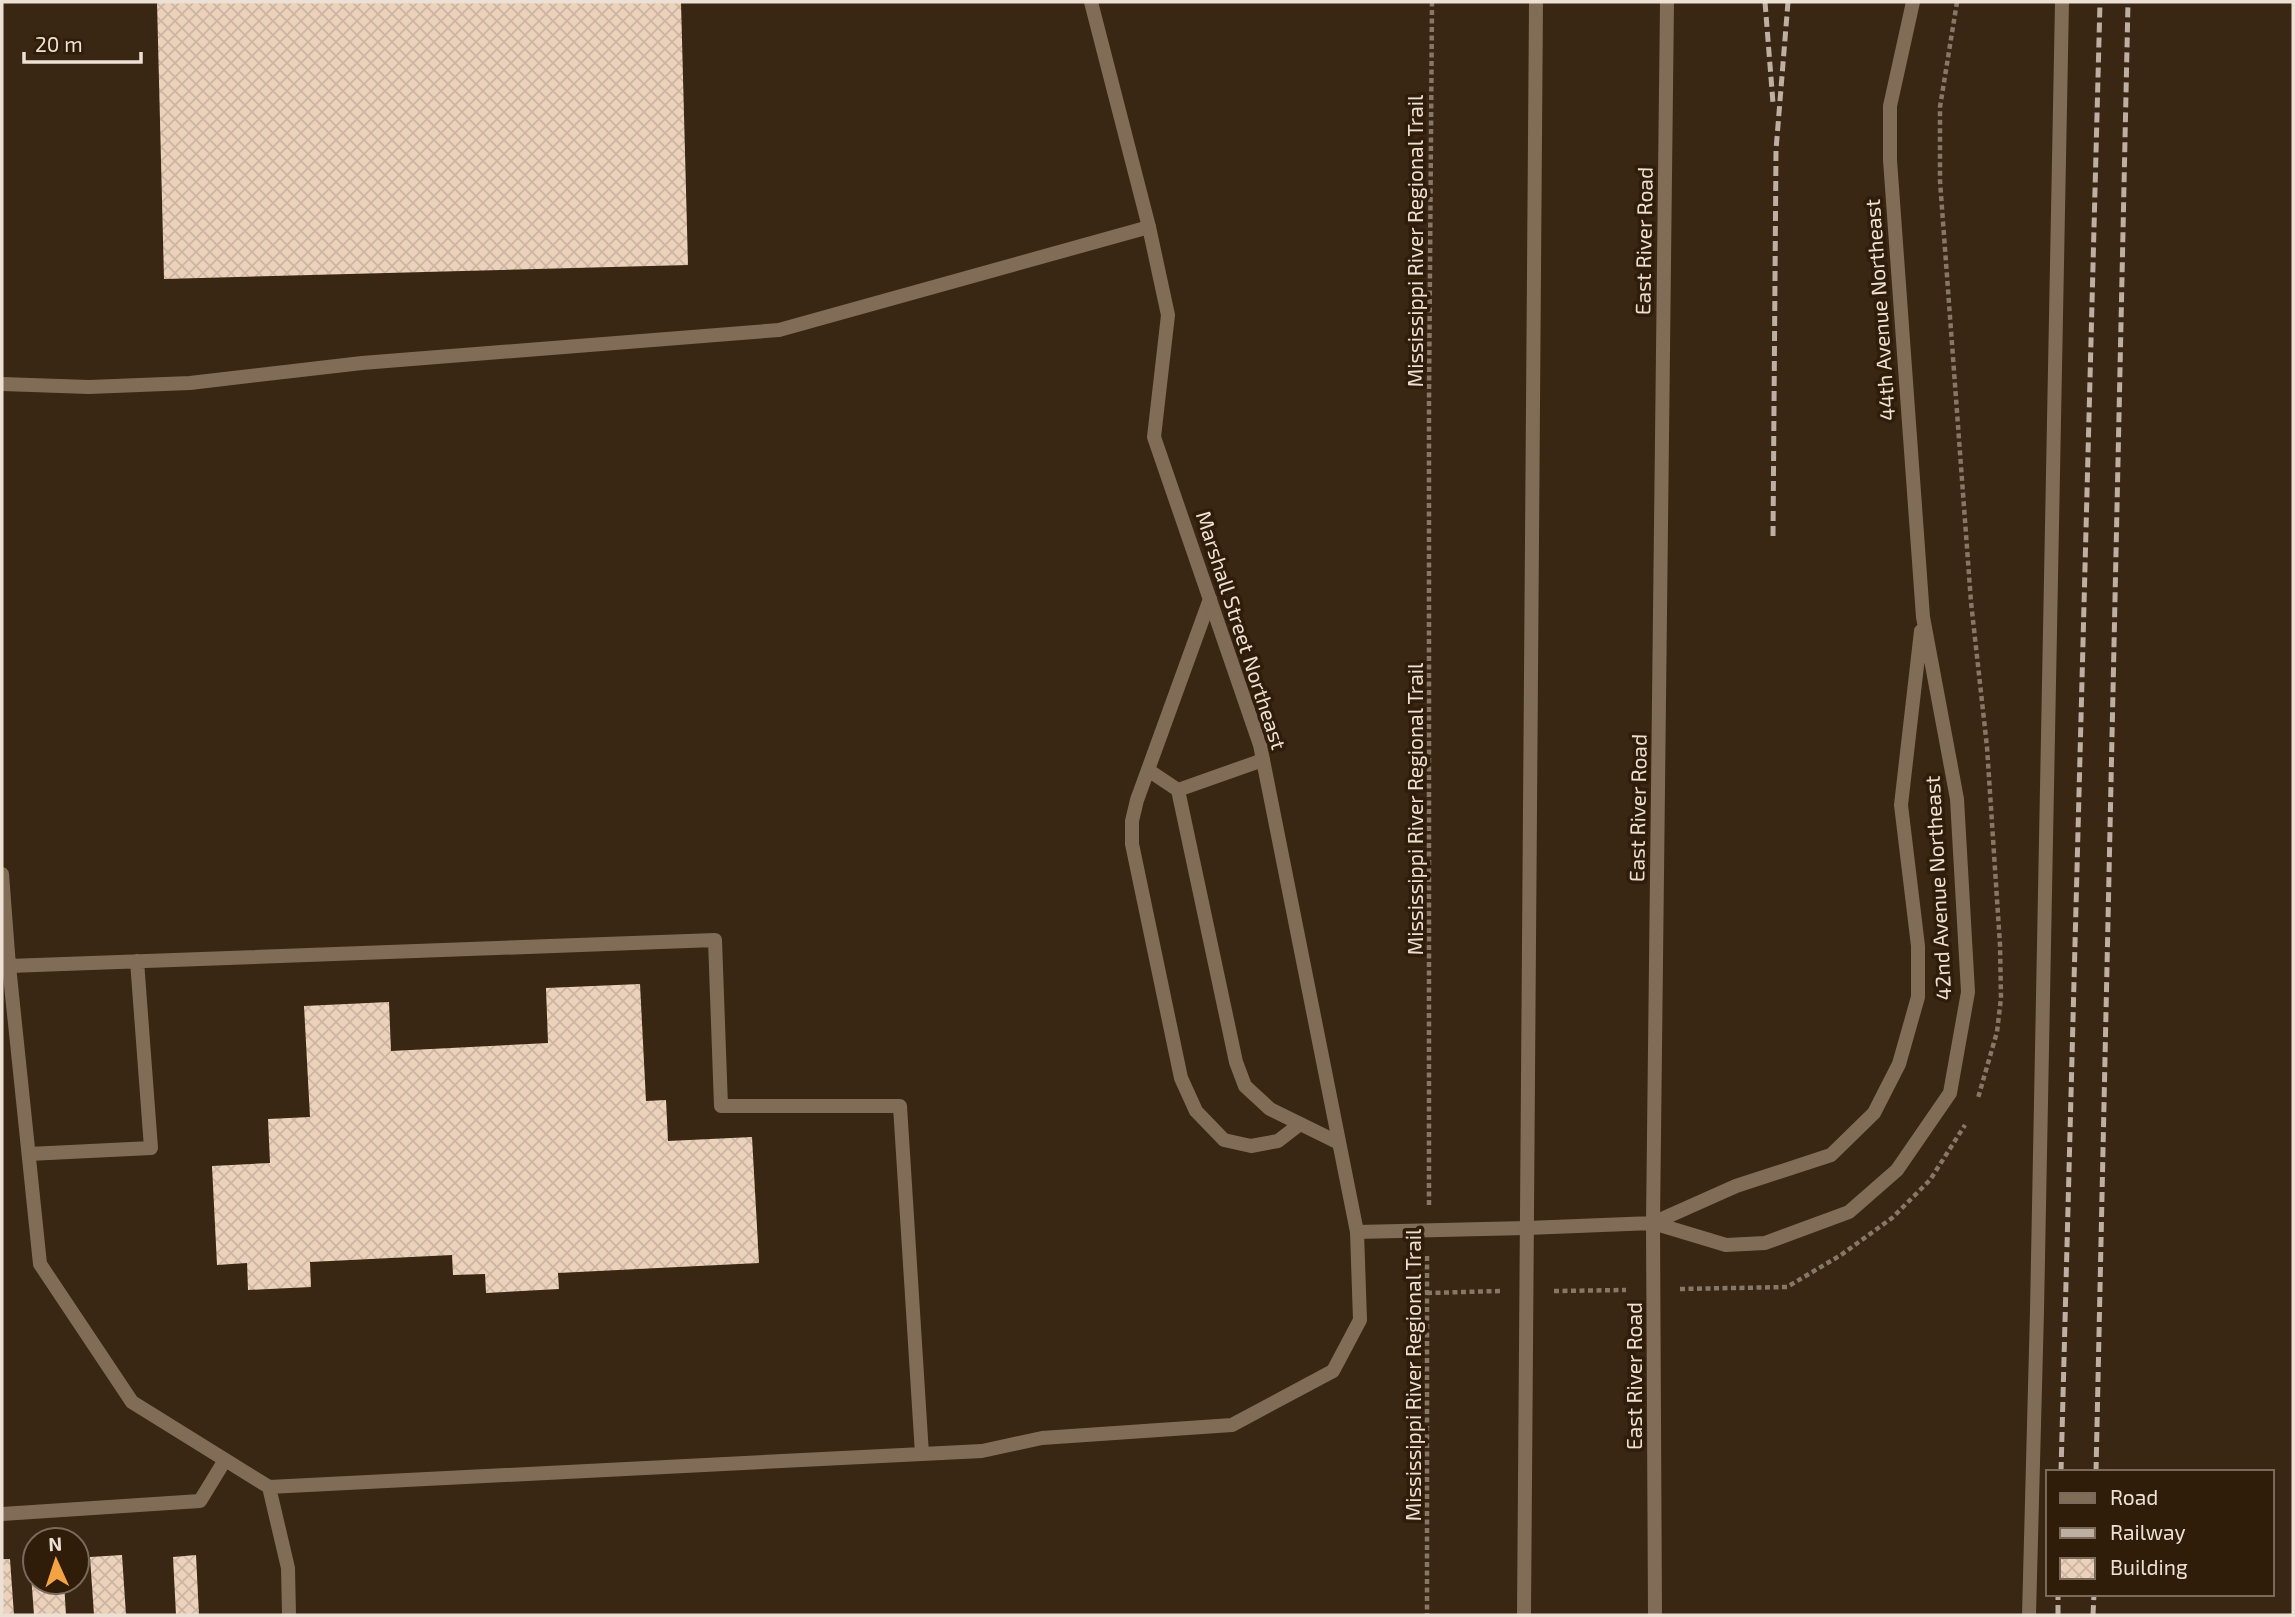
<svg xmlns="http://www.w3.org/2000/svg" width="2295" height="1617" font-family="'Exo 2',sans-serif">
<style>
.building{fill:url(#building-cross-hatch)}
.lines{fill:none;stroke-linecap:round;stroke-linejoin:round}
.path{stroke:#877767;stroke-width:4.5;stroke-dasharray:5 3.5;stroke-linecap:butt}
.service{stroke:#806c57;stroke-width:14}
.minor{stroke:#806c57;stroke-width:14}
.tertiary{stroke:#806c57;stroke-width:14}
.rail{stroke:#bdafa1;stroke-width:5;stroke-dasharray:10 5;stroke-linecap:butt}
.labels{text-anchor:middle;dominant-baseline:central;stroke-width:7;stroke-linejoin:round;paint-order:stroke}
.street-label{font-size:21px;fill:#ede0d4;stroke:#2f1c09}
</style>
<defs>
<pattern id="building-cross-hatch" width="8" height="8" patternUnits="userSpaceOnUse" patternTransform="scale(1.75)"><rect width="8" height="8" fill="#ecd2bb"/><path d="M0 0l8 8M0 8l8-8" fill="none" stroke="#cbb5a2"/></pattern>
</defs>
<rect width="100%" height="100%" fill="#392613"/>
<path class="building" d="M 157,2 L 681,2 L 688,265 L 164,279 Z
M 640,984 L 646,1101 L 666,1100 L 668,1141 L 752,1137 L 759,1263 L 558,1273 L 559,1289 L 486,1293 L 485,1274 L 453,1275 L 452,1255 L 310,1262 L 311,1287 L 248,1290 L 247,1263 L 217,1265 L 212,1166 L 270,1163 L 268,1119 L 310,1117 L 304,1006 L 389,1002 L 391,1051 L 548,1043 L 546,988 Z
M 122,1555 L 126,1615 L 94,1615 L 90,1557 Z
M 196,1555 L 199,1615 L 176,1615 L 173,1557 Z
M 2,1559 L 10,1559 L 14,1615 L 2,1615 Z
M 30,1561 L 35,1561 L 35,1582 L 64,1582 L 66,1615 L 34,1615 Z"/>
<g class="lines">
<path class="path" d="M 1957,2 L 1940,107 L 1940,181 L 1971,602 L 1987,747 L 2000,945 L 2001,998 L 1997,1032 L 1978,1098
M 1429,1205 L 1429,402 L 1432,2
M 1427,1256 L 1427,1615
M 1680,1289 L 1787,1287 L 1841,1255 L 1892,1218 L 1930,1180 L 1965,1125
M 1554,1291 L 1626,1290
M 1427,1293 L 1500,1291"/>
<path class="service" d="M 2,384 L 89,387 L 190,383 L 362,363 L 779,330 L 1149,227
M 1210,599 L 1137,800 L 1132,821 L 1132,844 L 1181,1078 L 1196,1111 L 1224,1140 L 1251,1146 L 1278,1141 L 1300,1124
M 1148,770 L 1178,790 L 1236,1062 L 1245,1086 L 1270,1109 L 1337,1142
M 1178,790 L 1263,760
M 2,874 L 9,966 L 40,1264 L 132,1402 L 269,1487 L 982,1451 L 1042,1438 L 1232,1425 L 1333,1371 L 1360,1320 L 1357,1232
M 9,966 L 715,940 L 721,1106 L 900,1106 L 922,1454
M 29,1154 L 151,1148 L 137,961
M 269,1487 L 288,1568 L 289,1615
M 2,1514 L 200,1501 L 225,1460
M 2029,1615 L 2037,1311 L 2062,2"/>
<path class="minor" d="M 1091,2 L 1149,227 L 1168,315 L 1154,437 L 1260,745 L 1357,1232 L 1527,1228"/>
<path class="tertiary" d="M 1653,1223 L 1736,1186 L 1831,1155 L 1874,1113 L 1899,1064 L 1918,997 L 1918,946 L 1901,805 L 1921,631
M 1527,1228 L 1653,1223 L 1726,1245 L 1765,1243 L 1849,1212 L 1897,1170 L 1950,1093 L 1968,992 L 1957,799 L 1923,617 L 1890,160 L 1890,106 L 1913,2
M 1524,1615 L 1536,2
M 1655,1615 L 1653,1223 L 1667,2"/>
<path class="rail" d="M 1765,2 L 1773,103
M 1773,536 L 1776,150 L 1788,2
M 2061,1472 L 2100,2
M 2096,1472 L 2128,2
M 2058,1615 L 2058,1594
M 2093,1615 L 2094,1594"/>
</g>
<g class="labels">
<g class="street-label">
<text transform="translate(1414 241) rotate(-90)">Mississippi River Regional Trail</text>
<text transform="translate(1643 241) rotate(-89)">East River Road</text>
<text transform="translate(1879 310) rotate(-94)">44th Avenue Northeast</text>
<text transform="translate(1242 630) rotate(72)">Marshall Street Northeast</text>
<text transform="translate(1637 808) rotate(-89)">East River Road</text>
<text transform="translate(1414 809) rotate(-90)">Mississippi River Regional Trail</text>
<text transform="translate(1937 888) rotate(-93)">42nd Avenue Northeast</text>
<text transform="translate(1412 1375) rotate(-90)">Mississippi River Regional Trail</text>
<text transform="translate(1633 1376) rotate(-90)">East River Road</text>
</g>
</g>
<rect width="2295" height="1617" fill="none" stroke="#ede0d4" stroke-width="7"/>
<rect x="2046" y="1470" width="228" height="126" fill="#2f1c09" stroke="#7b6a5a" stroke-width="2"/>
<rect x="2060" y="1493" width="35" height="10" fill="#806c57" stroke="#7b6a5a" stroke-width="2"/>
<text x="2110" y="1505" font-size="21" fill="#ede0d4">Road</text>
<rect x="2060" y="1528" width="35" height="10" fill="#bdafa1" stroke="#7b6a5a" stroke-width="2"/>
<text x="2110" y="1540" font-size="21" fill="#ede0d4">Railway</text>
<rect x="2060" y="1558" width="35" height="21" fill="url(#building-cross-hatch)" stroke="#7b6a5a" stroke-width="2"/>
<text x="2110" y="1575" font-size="21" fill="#ede0d4">Building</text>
<g transform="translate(56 1561) rotate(357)"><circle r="33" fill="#2f1c09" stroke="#7b6a5a" stroke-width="2"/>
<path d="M0-5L12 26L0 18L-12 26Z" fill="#f4a344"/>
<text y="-10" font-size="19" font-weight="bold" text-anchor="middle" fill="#ede0d4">N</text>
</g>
<path d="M24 52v10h117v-10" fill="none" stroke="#ede0d4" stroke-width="3.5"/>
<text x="35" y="52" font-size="21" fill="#ede0d4" stroke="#2f1c09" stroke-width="5" paint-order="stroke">20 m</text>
</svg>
